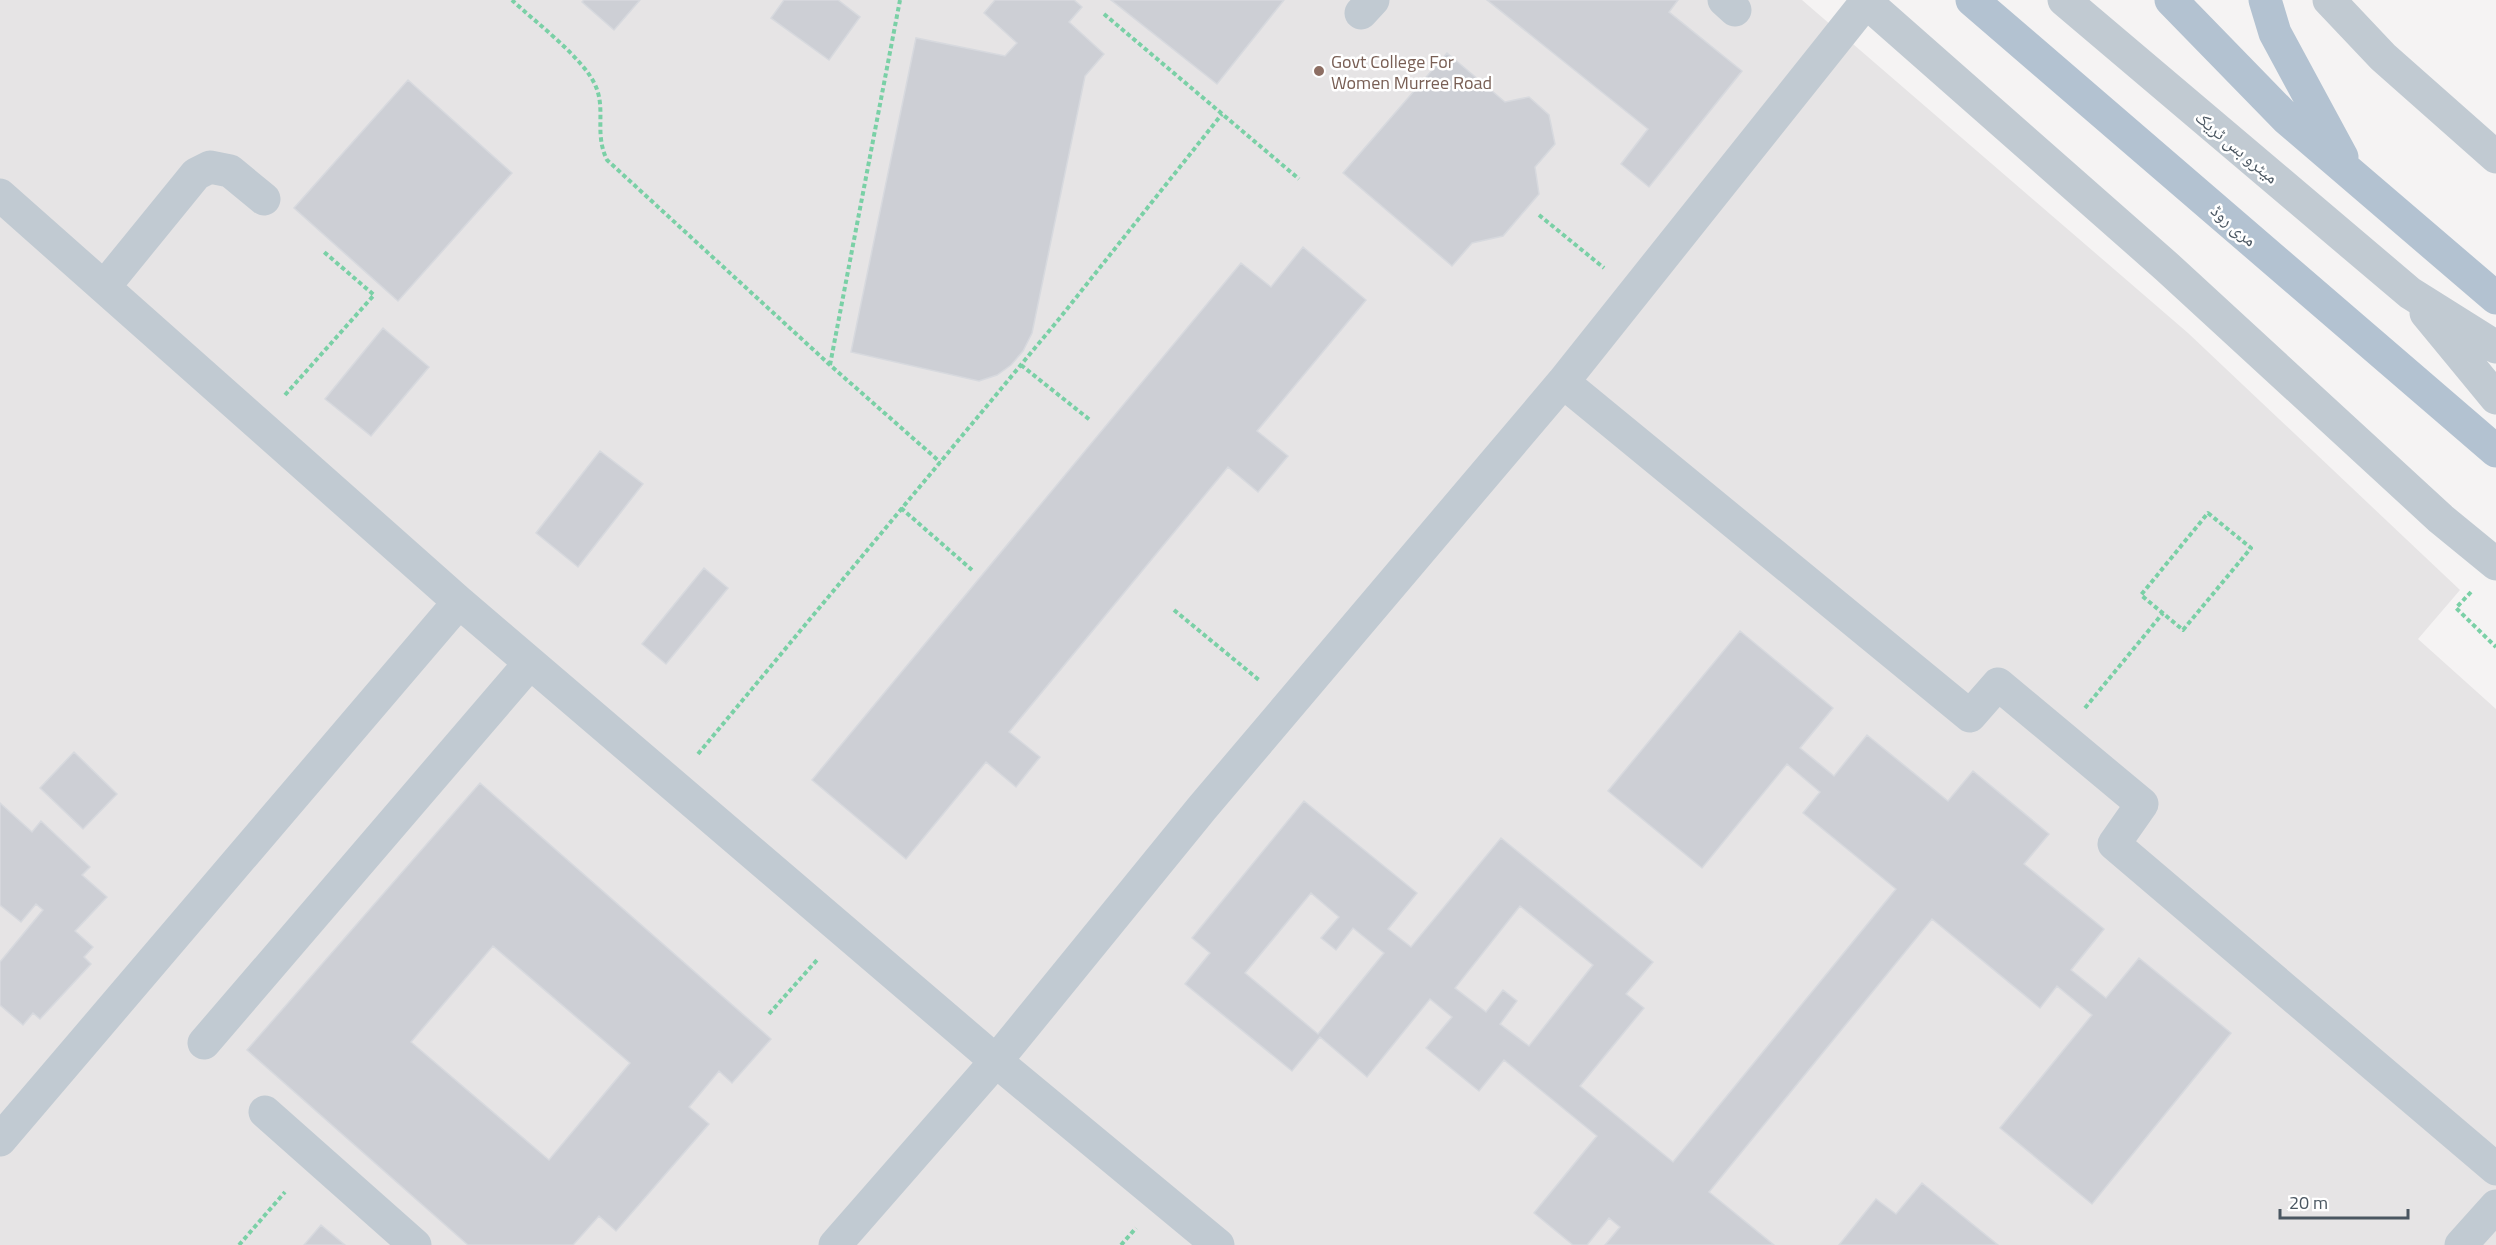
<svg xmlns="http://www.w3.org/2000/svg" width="2496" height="1245" font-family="'Titillium Web','Noto Naskh Arabic',sans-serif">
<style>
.education{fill:#e6e4e5}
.building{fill:#cdcfd5;stroke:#d7d9de;stroke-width:1.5;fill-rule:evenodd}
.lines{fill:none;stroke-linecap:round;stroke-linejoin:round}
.path{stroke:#7ad0a6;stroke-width:4;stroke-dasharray:4.5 3;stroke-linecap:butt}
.minor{stroke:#c1cad2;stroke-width:33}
.major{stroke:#b3c2d1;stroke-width:33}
.education-dot{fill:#8d6e63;stroke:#fff;stroke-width:2}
.labels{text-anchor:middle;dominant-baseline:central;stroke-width:5;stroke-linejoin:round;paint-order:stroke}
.education-label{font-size:18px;fill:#785e54;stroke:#fff;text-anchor:start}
.street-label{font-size:18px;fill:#4a5661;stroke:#fff}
</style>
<rect width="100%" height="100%" fill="#f5f3f3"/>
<path class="education" d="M 0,0 L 1802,0 L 2188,333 L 2460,590 L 2418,639 L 2496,709 L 2496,1245 L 0,1245 Z"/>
<path class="building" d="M 584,0 L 640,0 L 614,30 L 582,2 Z
M 784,0 L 838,0 L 860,17 L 829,60 L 771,18 Z
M 995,0 L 1074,0 L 1082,7 L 1069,22 L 1104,54 L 1085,76 L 1032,333 L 1023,351 L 1011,365 L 997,375 L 979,381 L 851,352 L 916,38 L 1005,56 L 1017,43 L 984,13 Z
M 1111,0 L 1284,0 L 1217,84 Z
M 1487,0 L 1678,0 L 1669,12 L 1742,71 L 1649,187 L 1621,164 L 1648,129 Z
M 1447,53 L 1505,102 L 1529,97 L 1549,115 L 1555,144 L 1535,167 L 1539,194 L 1503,236 L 1472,243 L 1452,266 L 1343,173 Z
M 408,80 L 512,173 L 398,301 L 294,208 Z
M 1303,247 L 1366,300 L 1257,431 L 1288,456 L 1258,492 L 1228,467 L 1009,732 L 1040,757 L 1016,787 L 986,762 L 906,859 L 812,780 L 1241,263 L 1271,287 Z
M 383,328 L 429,367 L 371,436 L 325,399 Z
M 600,451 L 643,484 L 578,567 L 536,533 Z
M 704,568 L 728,588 L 666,664 L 642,644 Z
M 1740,631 L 1833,708 L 1800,748 L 1834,776 L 1867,735 L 1948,801 L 1973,771 L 2049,834 L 2024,864 L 2104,929 L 2071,970 L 2106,998 L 2139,958 L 2231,1033 L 2092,1204 L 2000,1128 L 2092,1015 L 2057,986 L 2040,1008 L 1932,919 L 1709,1192 L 1774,1245 L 1605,1245 L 1620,1227 L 1609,1218 L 1587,1245 L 1573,1245 L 1534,1213 L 1597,1136 L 1504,1060 L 1479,1091 L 1426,1048 L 1452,1017 L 1430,999 L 1367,1077 L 1320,1037 L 1292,1071 L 1185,984 L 1210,953 L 1192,938 L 1304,801 L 1417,893 L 1388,929 L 1411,947 L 1501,838 L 1653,962 L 1626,994 L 1644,1008 L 1580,1086 L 1673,1162 L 1896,889 L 1803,813 L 1820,792 L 1787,764 L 1702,868 L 1608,791 ZM 1311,893 L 1339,917 L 1321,938 L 1336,950 L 1353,928 L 1384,953 L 1318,1034 L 1245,973 ZM 1520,906 L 1593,965 L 1529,1046 L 1500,1024 L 1517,1001 L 1503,990 L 1486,1012 L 1455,988 Z
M 74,752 L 117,794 L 83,829 L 40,788 Z
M 480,783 L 771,1039 L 732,1083 L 719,1071 L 689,1107 L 709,1124 L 616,1231 L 599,1216 L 573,1245 L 468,1245 L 247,1050 ZM 493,946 L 630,1063 L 549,1160 L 411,1042 Z
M 0,803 L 32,832 L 41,821 L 90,867 L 82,875 L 107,897 L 75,931 L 93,947 L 84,957 L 91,964 L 40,1019 L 33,1013 L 23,1025 L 0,1005 L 0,962 L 43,910 L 36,904 L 21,922 L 0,905 Z
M 1922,1183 L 1998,1245 L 1839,1245 L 1876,1199 L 1896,1214 Z
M 321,1225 L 345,1245 L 304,1245 Z"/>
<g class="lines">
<path class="path" d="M 512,0 C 535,22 585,59 596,87 C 606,111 594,133 607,160 L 830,365 L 940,462
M 1104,14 L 1299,179
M 1539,215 L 1604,268
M 830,365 L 900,0
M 1021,365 L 1090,420
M 285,395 L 374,295 L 324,252
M 901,508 L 972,570
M 2208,513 L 2251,548 L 2183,630 L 2141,595 Z
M 2471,592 L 2456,608 L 2496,647
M 1174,610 L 1259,680
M 2085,708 L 2163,613
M 698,754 L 1059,319 L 1222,114
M 769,1014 L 817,960
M 239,1245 L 285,1192
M 1121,1245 L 1136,1228"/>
<path class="minor" d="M 1724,0 L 1735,10
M 1864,0 L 2167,267 L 2441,519 L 2496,564
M 2064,0 L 2410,293 L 2496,347
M 2329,0 L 2383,57 L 2496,157
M 1361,13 L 1373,0
M 0,195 L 459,602 L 0,1140
M 104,287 L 196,174 L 210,167 L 230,171 L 264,199
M 2426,313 L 2496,398
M 1563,382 L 1970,716 L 1998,684 L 2142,804 L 2114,844 L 2496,1169
M 459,602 L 996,1061 L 1218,1245
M 204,1043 L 530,663
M 265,1112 L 415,1245
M 835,1245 L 996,1061 L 1202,808 L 1563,382 L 1866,2
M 2461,1245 L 2496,1206"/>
<path class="major" d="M 1972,0 L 2496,451
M 2171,0 L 2287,119 L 2496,298
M 2265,0 L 2275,33 L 2342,157"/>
</g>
<circle class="education-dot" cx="1319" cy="71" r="6"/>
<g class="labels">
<g class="education-label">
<text x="1331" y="61">Govt College For<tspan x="1331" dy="21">Women Murree Road</tspan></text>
</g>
<g class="street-label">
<text transform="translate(2237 147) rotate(40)">میٹرو بس ٹریک</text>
<text transform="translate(2234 225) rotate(41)">مری روڈ</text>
</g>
</g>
<path d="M2280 1209v9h128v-9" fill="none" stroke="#4a5661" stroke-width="3"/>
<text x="2289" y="1209" font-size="18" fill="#4a5661" stroke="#ffffff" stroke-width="4.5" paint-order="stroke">20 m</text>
</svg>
